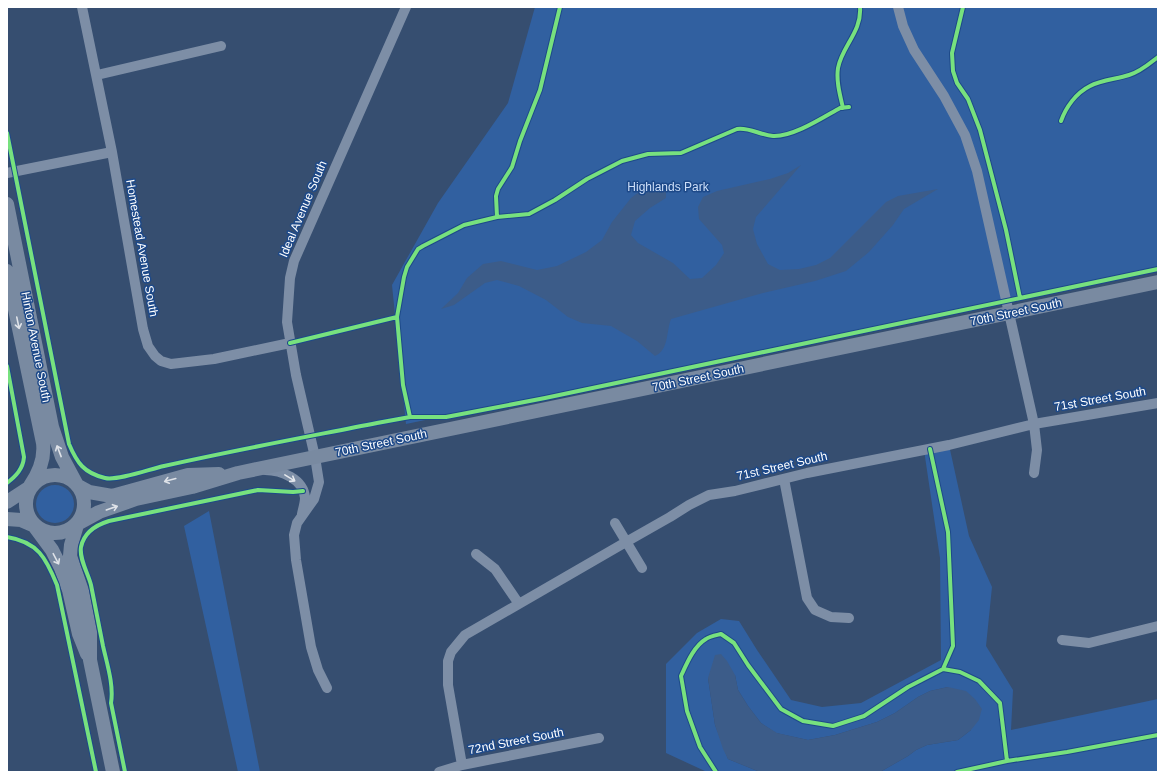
<svg xmlns="http://www.w3.org/2000/svg" width="1165" height="779" font-family="Helvetica,sans-serif">
<style>
.green{fill:#3160a0}
.water{fill:#3c5c89}
.lines{fill:none;stroke-linecap:round;stroke-linejoin:round}
.minor{stroke:#7d8ea6;stroke-width:10}
.secondary{stroke:#798aa1;stroke-width:14}
.cycleway-casing{stroke:#1d4989;stroke-width:6}
.cycleway{stroke:#77e17e;stroke-width:4}
.oneway{stroke:#dee2e8}
.oneway2{stroke:#e5e8ed}
.labels{text-anchor:middle;dominant-baseline:central;stroke-width:3;stroke-linejoin:round;paint-order:stroke}
.park-label{font-size:12px;fill:#cddff9;stroke:#1d4989}
.street-label{font-size:12px;fill:#fff;stroke:#1d4989}
</style>
<rect width="100%" height="100%" fill="#364e70"/>
<path class="green" d="M 535,7 L 1158,7 L 1158,269 L 406,424 L 392,285 L 438,203 L 508,103 Z
M 949,445 L 969,536 L 992,587 L 986,646 L 1013,690 L 1011,730 L 1158,699 L 1158,772 L 880,772 L 908,756 L 916,750 L 927,745 L 958,740 L 971,730 L 948,687 L 930,691 L 918,697 L 895,713 L 877,722 L 835,735 L 808,740 L 776,733 L 761,723 L 748,706 L 738,690 L 735,675 L 708,678 L 715,725 L 728,759 L 760,772 L 707,772 L 666,753 L 666,664 L 697,633 L 721,619 L 739,621 L 757,650 L 791,700 L 822,707 L 861,703 L 941,660 L 940,558 L 924,450 Z
M36 504a19 19 0 1 1 38 0a19 19 0 1 1-38 0Z
M 209,511 L 260,772 L 238,772 L 184,526 Z"/>
<path class="water" d="M 801,165 L 756,217 L 753,229 L 757,244 L 768,264 L 780,270 L 799,269 L 816,265 L 830,258 L 886,202 L 898,196 L 938,189 L 904,209 L 893,225 L 869,252 L 846,271 L 815,281 L 763,293 L 671,319 C 666,332 669,350 655,356 L 637,341 L 611,326 L 582,323 L 568,317 L 546,300 L 519,286 L 497,280 L 485,283 L 454,305 L 441,309 L 458,293 L 467,278 L 483,264 L 501,261 L 537,270 L 557,266 L 586,252 L 602,240 L 612,222 L 631,198 L 647,186 L 659,185 L 666,190 L 666,198 L 650,208 L 635,221 L 631,235 L 638,243 L 673,263 L 690,279 L 702,278 L 716,265 L 724,253 L 722,245 L 699,219 L 698,207 L 703,197 L 717,191 L 770,179 L 788,173 Z
M 721,654 L 727,661 L 735,675 L 738,690 L 748,706 L 761,723 L 777,733 L 808,740 L 835,735 L 877,722 L 895,713 L 918,697 L 930,691 L 948,687 L 966,691 L 975,699 L 982,709 L 981,712 L 979,720 L 971,730 L 958,740 L 927,745 L 916,750 L 908,756 L 880,772 L 760,772 L 728,759 L 723,749 L 715,725 L 708,678 L 715,655 Z"/>
<g class="lines">
<path class="minor" d="M 82,7 L 112,152 L 143,329 L 148,346 L 155,356 L 161,361 L 171,364 L 214,359 L 290,343
M 898,7 L 903,26 L 914,50 L 944,96 L 965,135 L 977,171 L 1034,424 L 1037,450 L 1034,473
M 97,75 L 221,46
M 7,173 L 112,152
M 265,470 C 281,470 304,479 305,498 C 305,503 303,509 302,514
M 784,479 L 807,598 L 815,610 L 831,617 L 849,618
M 615,523 L 642,568
M 476,554 L 495,569 L 519,604
M 1062,640 L 1089,643 L 1158,626
M 327,688 L 318,670 L 311,647 L 296,560 L 294,535 L 297,523 L 314,499 L 319,482 L 315,457 L 296,375 L 287,322 L 290,278 L 294,261 L 406,7
M 462,765 L 448,685 L 448,661 L 451,652 L 465,635 L 626,542 L 670,517 L 689,505 L 709,495 L 735,491 L 807,473 L 949,445 L 1034,424 L 1158,403
M 439,772 L 462,765 L 599,738"/>
<path class="secondary" d="M 7,204 L 52,427 L 62,457 L 77,485
M 7,271 L 43,443 C 45,459 39,473 30,486
M26 504a29 29 0 1 1 58 0a29 29 0 1 1-58 0Z
M 78,486 L 89,492 L 112,496 L 188,475 L 219,474
M 7,502 L 30,487
M 7,519 L 21,520 L 35,526
M 77,524 L 99,512 L 136,499 L 192,487 L 238,473 L 1158,282
M 77,525 L 71,545 L 70,556 L 82,591 L 90,632 L 90,660 L 113,772
M 35,527 L 52,550 L 61,568 L 69,590 L 79,634 L 87,654"/>
<defs>
<path id="cycleway" d="M 963,7 L 952,53 L 953,71 L 957,83 L 968,99 L 980,130 L 1006,230 L 1020,298
M 843,108 C 840,95 836,81 838,68 C 842,46 862,32 860,7
M 1061,121 C 1066,107 1076,93 1090,86 C 1101,80 1117,79 1129,75 C 1140,72 1149,64 1158,57
M 7,133 L 69,444 C 77,463 84,473 105,478 C 118,481 150,469 164,466 C 235,450 306,437 377,423 L 410,417 L 446,417 L 545,398 L 1158,269
M 497,217 L 496,196 L 498,189 L 512,167 L 520,141 L 540,90 L 560,7
M 290,343 L 397,317
M 7,366 L 24,457 C 23,469 16,476 7,483
M 410,417 L 403,385 L 397,317 L 404,277 L 407,267 L 418,249 L 423,246 L 464,225 L 497,217 L 529,214 L 555,200 L 587,179 L 622,161 L 648,154 L 681,153 L 737,129 C 749,127 760,135 773,136 C 793,137 822,118 840,108 L 849,107
M 930,449 L 948,532 L 953,646 L 943,669
M 7,537 C 38,542 46,558 57,585 L 96,772
M 125,772 L 111,703 C 114,685 107,664 103,646 C 99,626 95,605 91,585 C 88,573 79,559 81,547 C 84,532 96,525 109,521 L 258,490 L 293,492 L 303,491
M 716,772 L 700,747 L 687,711 L 681,676 C 687,663 694,646 706,639 C 710,636 717,635 721,634 L 734,643 L 748,665 L 781,709 L 803,721 L 833,726 L 864,716 L 908,687 L 943,669 L 960,672 L 979,681 L 1000,703 L 1007,761
M 957,772 L 1007,761 L 1067,752 L 1158,735"/>
</defs>
<use href="#cycleway" class="cycleway-casing"/>
<use href="#cycleway" class="cycleway"/>
</g>
<defs><path id="oneway-shaft" d="M-6 0H5M1.5-3L5.5 0L1.5 3" fill="none" stroke-width="1.6" stroke-linecap="round" stroke-linejoin="round"/></defs>
<g class="oneway">
<use href="#oneway-shaft" transform="translate(18 323) rotate(78)"/>
<use href="#oneway-shaft" transform="translate(59 451) rotate(-111)"/>
<use href="#oneway-shaft" transform="translate(170 480) rotate(165)"/>
<use href="#oneway-shaft" transform="translate(112 508) rotate(-19)"/>
<use href="#oneway-shaft" transform="translate(56 559) rotate(62)"/>
</g>
<use class="oneway2" href="#oneway-shaft" transform="translate(290 478) rotate(31)"/>
<g class="labels">
<g class="park-label">
<text x="668" y="187">Highlands Park</text>
</g>
<g class="street-label">
<text transform="translate(303 209) rotate(-67)">Ideal Avenue South</text>
<text transform="translate(142 248) rotate(80)">Homestead Avenue South</text>
<text transform="translate(1016 312) rotate(-12)">70th Street South</text>
<text transform="translate(36 347) rotate(79)">Hinton Avenue South</text>
<text transform="translate(698 378) rotate(-12)">70th Street South</text>
<text transform="translate(1100 399) rotate(-10)">71st Street South</text>
<text transform="translate(381 443) rotate(-12)">70th Street South</text>
<text transform="translate(782 466) rotate(-13)">71st Street South</text>
<text transform="translate(516 741) rotate(-11)">72nd Street South</text>
</g>
</g>
<rect width="1165" height="779" fill="none" stroke="#ffffff" stroke-width="16"/>
</svg>
